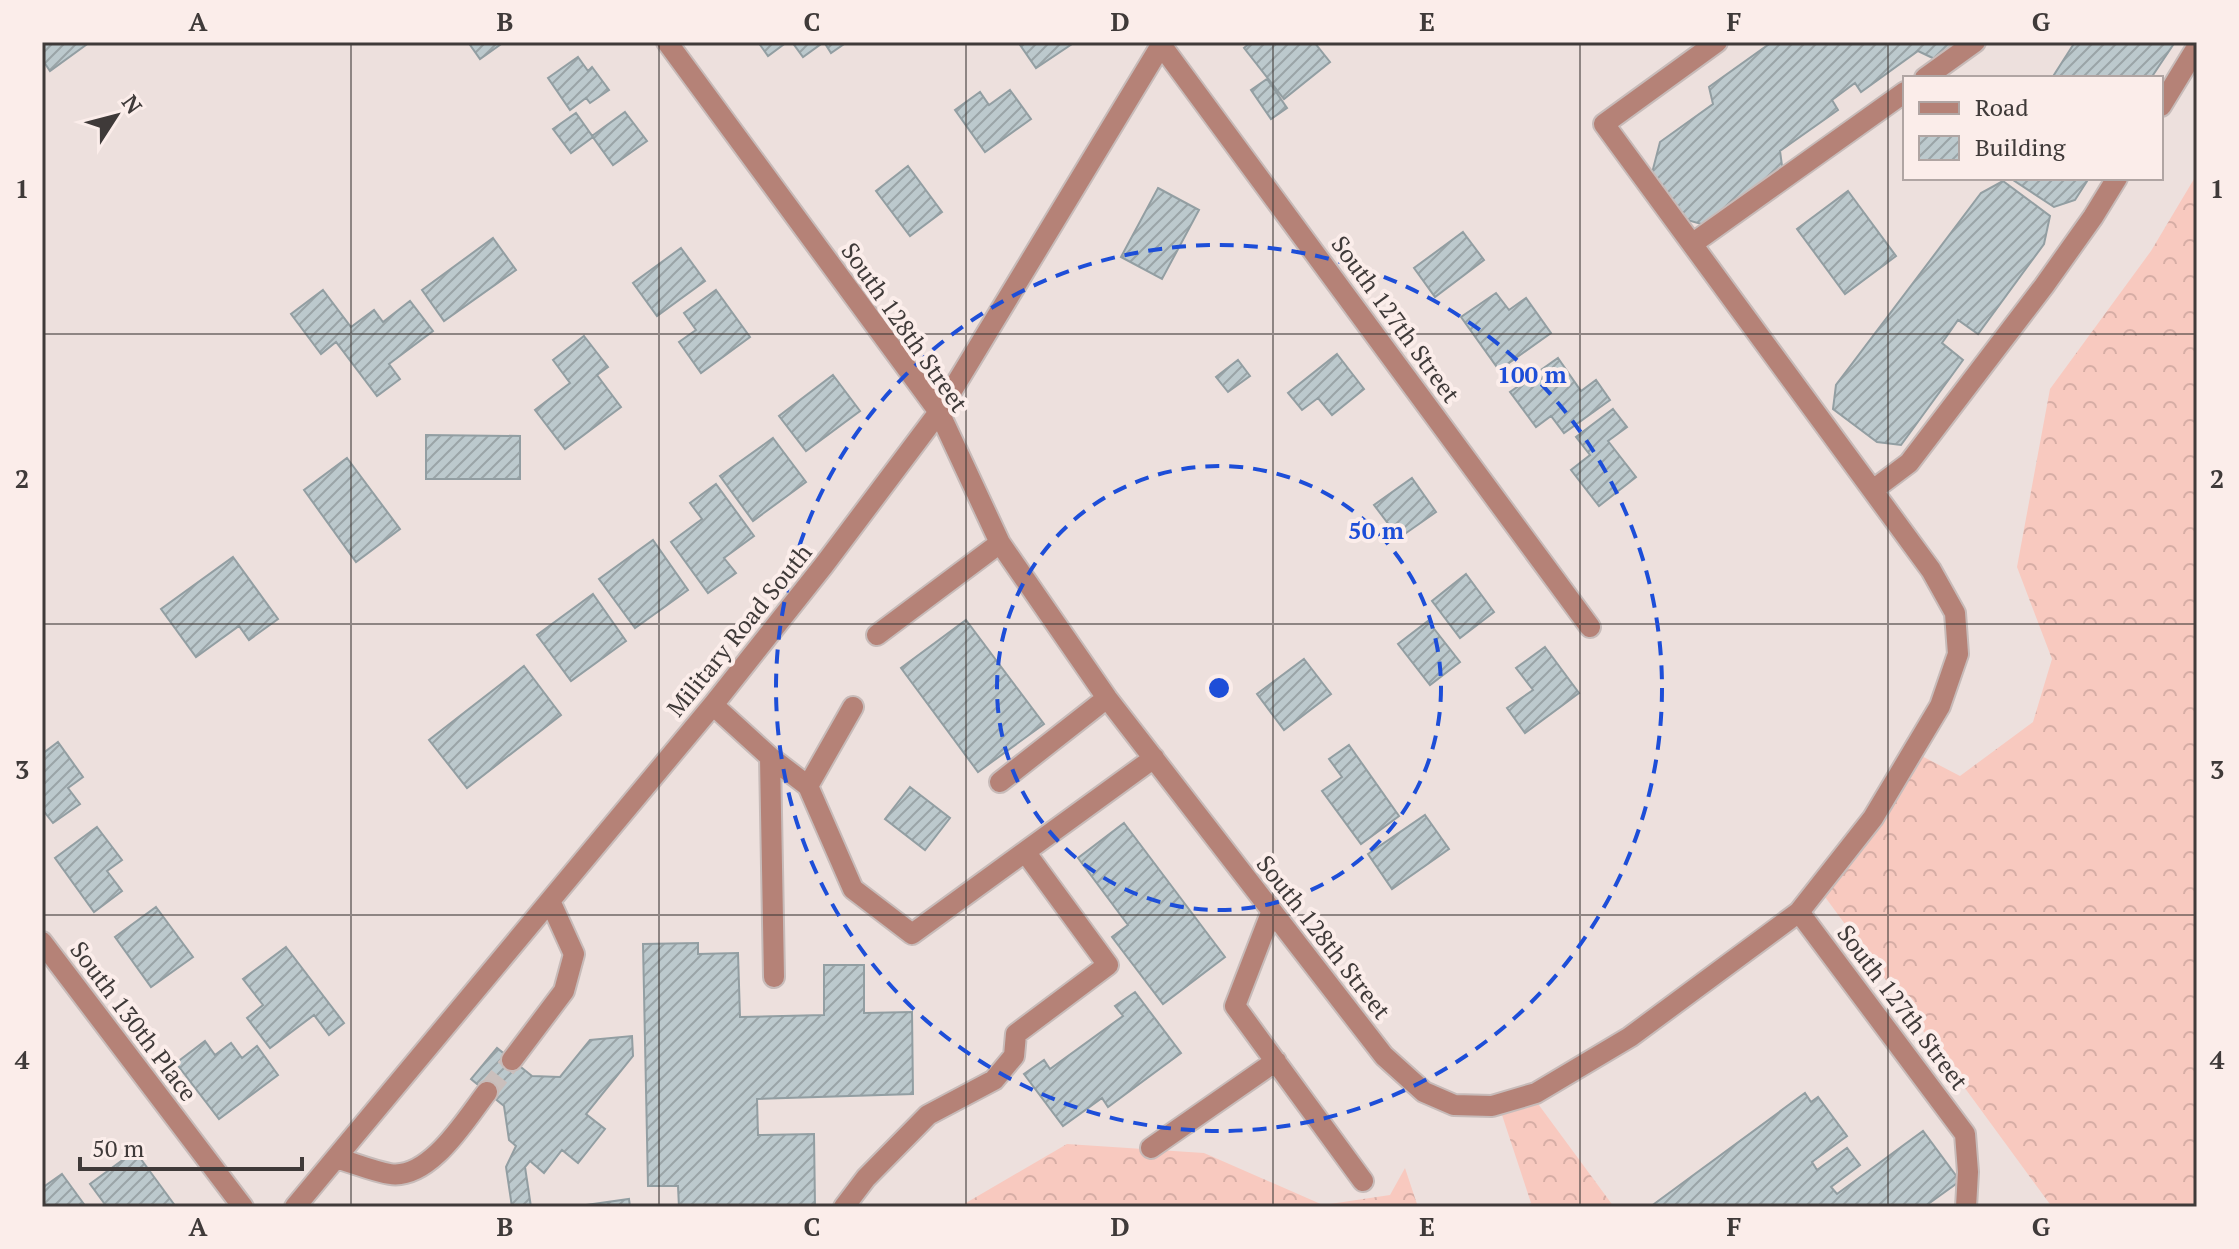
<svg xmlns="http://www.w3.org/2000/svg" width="2239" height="1249" font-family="'PT Serif',serif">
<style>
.forest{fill:url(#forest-crowns)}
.building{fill:url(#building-hatch);stroke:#929ea2;stroke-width:2}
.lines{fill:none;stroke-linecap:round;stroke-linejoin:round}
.minor-tunnel{stroke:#cabfbc;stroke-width:20;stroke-dasharray:20 10;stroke-linecap:butt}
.minor-casing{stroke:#c7bbb9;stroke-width:24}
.minor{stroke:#b58277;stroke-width:20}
.grid{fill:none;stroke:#3f3a39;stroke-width:2;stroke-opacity:0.55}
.ring{fill:none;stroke:#1d4ed8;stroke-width:4;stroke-dasharray:14 10}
.labels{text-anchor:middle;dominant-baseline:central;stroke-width:8;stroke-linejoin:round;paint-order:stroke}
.street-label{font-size:24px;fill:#3f3a39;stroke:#fbedea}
.centre{fill:#1d4ed8;stroke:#fbedea;stroke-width:4}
.ring-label{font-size:24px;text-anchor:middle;font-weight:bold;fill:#1d4ed8;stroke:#fbedea;stroke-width:8;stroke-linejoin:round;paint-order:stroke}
.neatline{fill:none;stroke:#3f3a39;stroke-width:3}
.grid-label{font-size:26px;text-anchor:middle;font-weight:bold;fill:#3f3a39}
</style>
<defs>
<pattern id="forest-crowns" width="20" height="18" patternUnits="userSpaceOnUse" patternTransform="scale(2)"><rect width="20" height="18" fill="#f8c9bf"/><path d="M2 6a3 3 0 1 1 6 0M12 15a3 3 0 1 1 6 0" fill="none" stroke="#d6ada5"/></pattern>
<pattern id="building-hatch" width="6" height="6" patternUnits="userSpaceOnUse" patternTransform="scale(2)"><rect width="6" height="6" fill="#bcc9cd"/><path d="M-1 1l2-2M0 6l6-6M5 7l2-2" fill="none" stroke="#9aa4a7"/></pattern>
</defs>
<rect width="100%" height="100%" fill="#ede0dd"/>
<path class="forest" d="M 2197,174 L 2197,1207 L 2052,1207 L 1820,890 L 1916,753 L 1960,776 L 2033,722 L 2052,659 L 2017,567 L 2050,389 L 2151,251 Z
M 1533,1097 L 1614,1207 L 1521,1207 L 1531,1203 L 1500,1109 Z
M 1067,1144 L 1204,1153 L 1323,1205 L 1390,1195 L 1405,1168 L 1418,1207 L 959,1207 Z"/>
<path class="building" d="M 42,42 L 90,42 L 50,71 L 42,59 Z
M 468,42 L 504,42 L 480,59 Z
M 758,42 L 787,42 L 768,56 Z
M 792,42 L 847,42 L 831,53 L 824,42 L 803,57 Z
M 1018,42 L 1075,42 L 1036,68 Z
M 1251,42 L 1314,42 L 1330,62 L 1284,99 L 1244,48 Z
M 1772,42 L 1965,42 L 1939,61 L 1918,51 L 1861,92 L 1855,83 L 1832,100 L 1838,110 L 1780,151 L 1783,173 L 1708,226 L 1687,220 L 1652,173 L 1660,142 L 1713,104 L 1709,87 Z
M 2075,42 L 2175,42 L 2151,78 L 2052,78 Z
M 578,57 L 588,71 L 592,67 L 609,90 L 590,103 L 586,98 L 570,110 L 548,78 Z
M 1267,79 L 1287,108 L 1271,119 L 1251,90 Z
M 1010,90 L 1031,119 L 985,152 L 955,110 L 980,92 L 989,105 Z
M 625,112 L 647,141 L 613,165 L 592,136 Z
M 576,113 L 593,137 L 571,153 L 553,129 Z
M 908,166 L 942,212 L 910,236 L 876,191 Z
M 2010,178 L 2089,178 L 2075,200 L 2054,207 Z
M 2003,181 L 2050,216 L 2044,244 L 1978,334 L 1958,320 L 1942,343 L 1963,360 L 1901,445 L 1877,442 L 1833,409 L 1836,385 L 1981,193 Z
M 1158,188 L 1199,210 L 1162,279 L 1121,257 Z
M 1848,191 L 1896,256 L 1845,294 L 1797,229 Z
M 1463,232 L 1484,260 L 1435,297 L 1414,268 Z
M 493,238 L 516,270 L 444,321 L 422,290 Z
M 681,248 L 705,281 L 657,316 L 633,283 Z
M 323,290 L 351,327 L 374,310 L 383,322 L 410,301 L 433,331 L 389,364 L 400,379 L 377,396 L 336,342 L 321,354 L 291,314 Z
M 716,290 L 750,337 L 701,373 L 679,342 L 696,330 L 684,313 Z
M 1496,293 L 1509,310 L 1526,298 L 1551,333 L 1499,370 L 1461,317 Z
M 584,336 L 608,367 L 597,375 L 621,407 L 565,449 L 535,410 L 570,383 L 553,360 Z
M 1337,354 L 1364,389 L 1332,415 L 1318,398 L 1302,410 L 1288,393 Z
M 1558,358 L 1581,391 L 1596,380 L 1610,400 L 1564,433 L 1551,416 L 1536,427 L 1510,392 Z
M 1238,360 L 1250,376 L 1228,392 L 1216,377 Z
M 833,375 L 860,411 L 806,451 L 779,416 Z
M 1613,409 L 1627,427 L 1608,441 L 1636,477 L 1599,506 L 1571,470 L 1590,455 L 1576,437 Z
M 426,435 L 520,436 L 520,479 L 426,479 Z
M 773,438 L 806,482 L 753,521 L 720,476 Z
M 347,458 L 400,529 L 356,562 L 304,490 Z
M 1412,478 L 1436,512 L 1399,538 L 1374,505 Z
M 716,484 L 754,536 L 724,558 L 736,573 L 708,593 L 671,542 L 702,519 L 690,503 Z
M 653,540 L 688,590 L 635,628 L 599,579 Z
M 233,557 L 278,619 L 249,640 L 239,626 L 196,657 L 161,609 Z
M 1466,574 L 1494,612 L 1460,638 L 1432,601 Z
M 593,594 L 626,641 L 571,681 L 537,635 Z
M 966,620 L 1044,724 L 978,772 L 901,668 Z
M 1428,621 L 1460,662 L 1430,685 L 1398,644 Z
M 1545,647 L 1579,693 L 1525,733 L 1507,708 L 1533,690 L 1516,668 Z
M 1304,659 L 1331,694 L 1284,730 L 1257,694 Z
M 524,666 L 561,715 L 467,788 L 429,740 Z
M 58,742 L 83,777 L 68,788 L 80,804 L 53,823 L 42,809 L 42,754 Z
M 1349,745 L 1399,816 L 1361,844 L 1322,791 L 1342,777 L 1329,759 Z
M 910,787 L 950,818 L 925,850 L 885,819 Z
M 1425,815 L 1449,849 L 1392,889 L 1368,854 Z
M 1124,823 L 1225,957 L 1163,1004 L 1112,937 L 1128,925 L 1078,858 Z
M 97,827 L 122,860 L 107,871 L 122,891 L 94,912 L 55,858 Z
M 156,907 L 193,957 L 151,987 L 115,937 Z
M 698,943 L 698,954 L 738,953 L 740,1017 L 824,1015 L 824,965 L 864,965 L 864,1013 L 912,1012 L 913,1094 L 757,1099 L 758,1135 L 814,1134 L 815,1207 L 679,1207 L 678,1186 L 648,1186 L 643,944 Z
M 286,947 L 344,1023 L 329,1035 L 314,1015 L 270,1048 L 247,1018 L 263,1005 L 243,979 Z
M 1135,992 L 1181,1053 L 1108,1107 L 1102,1098 L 1063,1126 L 1024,1074 L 1044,1060 L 1050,1069 L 1123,1016 L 1115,1006 Z
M 632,1036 L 633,1056 L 586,1114 L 605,1129 L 578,1163 L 562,1150 L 544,1173 L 530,1161 L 525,1167 L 531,1207 L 512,1207 L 506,1167 L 516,1146 L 509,1140 L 504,1106 L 471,1079 L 497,1048 L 532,1076 L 560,1077 L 590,1040 Z
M 205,1041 L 215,1055 L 231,1043 L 242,1058 L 257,1046 L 278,1075 L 219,1119 L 176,1063 Z
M 1805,1093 L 1811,1102 L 1818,1097 L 1847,1136 L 1812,1162 L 1817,1170 L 1847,1148 L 1860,1165 L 1831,1187 L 1837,1194 L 1923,1131 L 1960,1181 L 1924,1207 L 1650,1207 Z
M 135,1151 L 176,1207 L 107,1207 L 90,1184 Z
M 62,1174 L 86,1207 L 42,1207 L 42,1188 Z
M 629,1199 L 630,1207 L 572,1207 Z"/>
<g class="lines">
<path class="minor-tunnel" d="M 487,1092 L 512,1060"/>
<defs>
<path id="minor" d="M 667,42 L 939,412 L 1000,543 L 1107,698 L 1384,1056 L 1424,1092 L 1454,1105 L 1492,1106 L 1536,1093 L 1630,1037 L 1799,912 L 1873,818 L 1940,706 L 1958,654 L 1955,613 L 1931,570 L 1604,124 L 1717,42
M 1159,42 L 1590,627
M 1925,78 L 1975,42
M 2161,106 L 2197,47
M 1692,244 L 1905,92
M 1873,490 L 1909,463 L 2044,286 L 2093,217 L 2117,178
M 877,635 L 1000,543
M 713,705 L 770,757 L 774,977
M 853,707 L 808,786 L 853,889 L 912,934 L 1154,758
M 770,757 L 808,786
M 1000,782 L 1107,698
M 1799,912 L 1965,1134 L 1968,1172 L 1966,1207
M 1271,913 L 1235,1006 L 1363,1181
M 42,942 L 243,1207
M 512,1060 L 564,991 L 574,954 L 550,901
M 1151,1148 L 1276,1061
M 336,1158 C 354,1163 372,1171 390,1174 C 430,1180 466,1119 487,1092
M 295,1207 L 713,705 L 824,565 L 939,412 L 1163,42
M 844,1207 L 866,1178 L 928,1115 L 994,1080 L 1014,1056 L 1016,1034 L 1108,965 L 1026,853"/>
</defs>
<use href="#minor" class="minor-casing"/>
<use href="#minor" class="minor"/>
</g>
<path class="grid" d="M 351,42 L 351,1207M 659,42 L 659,1207M 966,42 L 966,1207M 1273,42 L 1273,1207M 1580,42 L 1580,1207M 1888,42 L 1888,1207M 42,334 L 2197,334M 42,624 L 2197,624M 42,915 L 2197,915"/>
<g class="ring">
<circle cx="1219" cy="688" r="222"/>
<circle cx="1219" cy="688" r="443"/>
</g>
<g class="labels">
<g class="street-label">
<text transform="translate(1396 319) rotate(54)">South 127th Street</text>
<text transform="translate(905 327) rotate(55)">South 128th Street</text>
<text transform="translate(739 630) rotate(-51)">Military Road South</text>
<text transform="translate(1324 937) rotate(52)">South 128th Street</text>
<text transform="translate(1903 1007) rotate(53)">South 127th Street</text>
<text transform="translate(134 1021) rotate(53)">South 130th Place</text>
</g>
</g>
<circle cx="1219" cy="688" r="12" class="centre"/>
<g class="ring-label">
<text x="1532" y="383">100 m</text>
<text x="1376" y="539">50 m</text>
</g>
<rect width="2239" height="1249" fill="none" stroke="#fbedea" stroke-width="88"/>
<rect x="1903" y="76" width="260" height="104" fill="#fbedea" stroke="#b0a5a3" stroke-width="2"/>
<rect x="1919" y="102" width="40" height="12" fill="#b58277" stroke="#b0a5a3" stroke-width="2"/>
<text x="1975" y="116" font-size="24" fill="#3f3a39">Road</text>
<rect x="1919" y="136" width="40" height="24" fill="url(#building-hatch)" stroke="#b0a5a3" stroke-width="2"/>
<text x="1975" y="156" font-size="24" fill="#3f3a39">Building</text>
<g transform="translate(116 116) rotate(54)" stroke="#fbedea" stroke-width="6" paint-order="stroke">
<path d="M0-6L14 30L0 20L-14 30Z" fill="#3f3a39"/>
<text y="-12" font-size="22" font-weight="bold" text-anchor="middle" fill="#3f3a39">N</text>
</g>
<path d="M80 1157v12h222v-12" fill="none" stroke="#3f3a39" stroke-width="4"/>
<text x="92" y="1157" font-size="24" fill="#3f3a39" stroke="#fbedea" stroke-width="6" paint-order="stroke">50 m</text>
<rect x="44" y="44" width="2151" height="1161" class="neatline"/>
<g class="grid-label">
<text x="198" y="31">A</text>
<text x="505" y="31">B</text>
<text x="812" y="31">C</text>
<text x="1120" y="31">D</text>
<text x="1427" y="31">E</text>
<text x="1734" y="31">F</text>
<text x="2041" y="31">G</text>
<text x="22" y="198">1</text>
<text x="2217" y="198">1</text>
<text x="22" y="488">2</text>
<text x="2217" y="488">2</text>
<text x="22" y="779">3</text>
<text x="2217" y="779">3</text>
<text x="22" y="1069">4</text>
<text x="2217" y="1069">4</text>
<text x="198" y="1236">A</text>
<text x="505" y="1236">B</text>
<text x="812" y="1236">C</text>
<text x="1120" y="1236">D</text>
<text x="1427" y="1236">E</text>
<text x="1734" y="1236">F</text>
<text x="2041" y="1236">G</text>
</g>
</svg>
